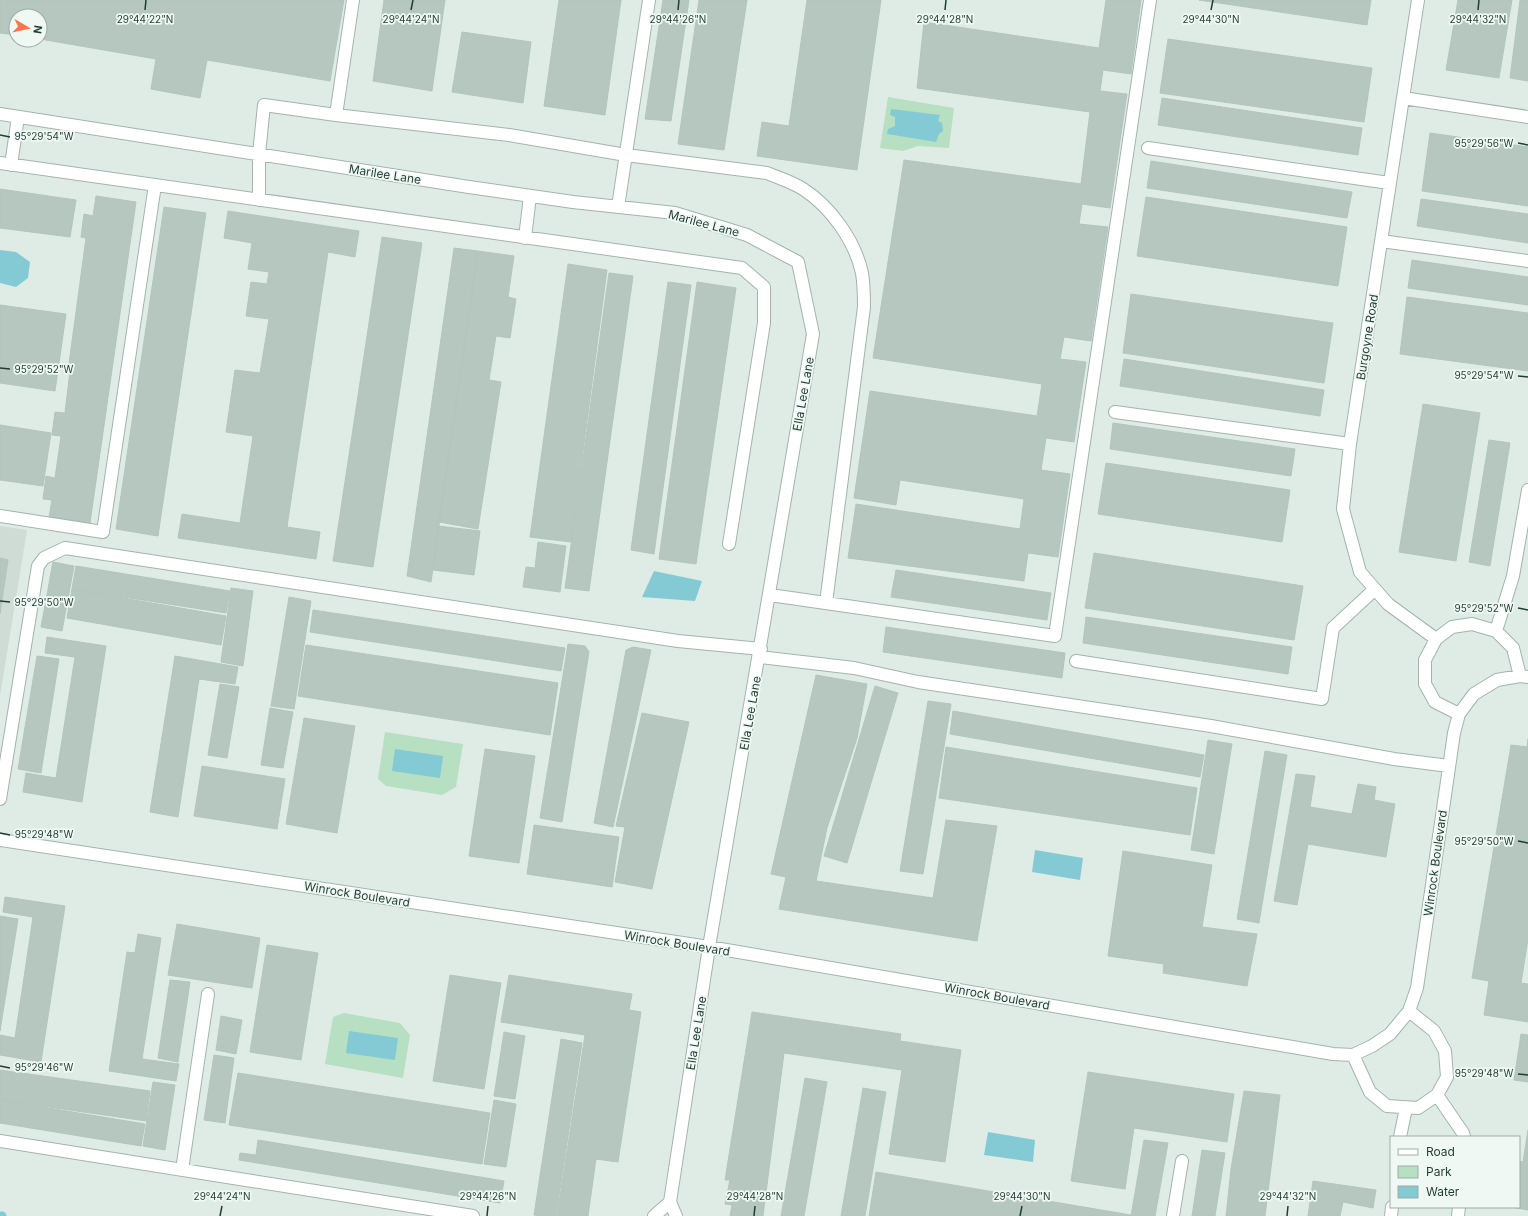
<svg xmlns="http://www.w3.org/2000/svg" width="1528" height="1216" font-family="Inter,sans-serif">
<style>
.built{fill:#cedcd5}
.green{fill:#b7dfc1}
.water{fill:#83cad5}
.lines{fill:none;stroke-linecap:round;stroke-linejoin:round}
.stream{stroke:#83cad5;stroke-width:9}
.building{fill:#b5c7bf;stroke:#b2c6bd}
.minor-casing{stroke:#a2b4ad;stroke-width:14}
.minor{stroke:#fff;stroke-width:12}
.ticks{fill:none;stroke:#1f3d34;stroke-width:1.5}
.labels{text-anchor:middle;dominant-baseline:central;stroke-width:3.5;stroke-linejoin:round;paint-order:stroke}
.street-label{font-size:12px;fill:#1f3d34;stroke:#f0f8f4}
.ticks-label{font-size:10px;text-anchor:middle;fill:#1f3d34;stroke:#f0f8f4;stroke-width:3.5;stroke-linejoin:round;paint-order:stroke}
</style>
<rect width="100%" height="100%" fill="#dfece6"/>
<path class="built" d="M 0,526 L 27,530 L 0,696 Z"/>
<path class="green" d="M 888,97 L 954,108 L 949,148 L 918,146 L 903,151 L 880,148 Z
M 385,732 L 463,744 L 456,787 L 442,795 L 386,786 L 378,779 Z
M 344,1013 L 400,1023 L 410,1035 L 403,1078 L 325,1064 L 333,1017 Z"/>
<path class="water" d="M 891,109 L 940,115 L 938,121 L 942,123 L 943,131 L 939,134 L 936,142 L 887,134 L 888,129 L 895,126 L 895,117 L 890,115 Z
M 0,250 L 16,252 L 30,262 L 28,278 L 16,287 L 0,283 Z
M 654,571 L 702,581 L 695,601 L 642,597 Z
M 395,749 L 443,756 L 440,778 L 392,771 Z
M 1035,850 L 1083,858 L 1080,880 L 1032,872 Z
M 349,1031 L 398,1038 L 395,1060 L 346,1053 Z
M 988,1132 L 1035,1140 L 1033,1162 L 984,1155 Z"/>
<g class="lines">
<path class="stream" d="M 0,1216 L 2,1216"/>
</g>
<path class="building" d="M 0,0 L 344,0 L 330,81 L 207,60 L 200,98 L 151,89 L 156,59 L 40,39 L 40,16 L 16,16 L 16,35 L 0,33 Z
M 384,0 L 445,0 L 432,91 L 373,81 Z
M 559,0 L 621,0 L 605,115 L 544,106 Z
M 663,0 L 689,0 L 671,121 L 645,119 Z
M 699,0 L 747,0 L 724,150 L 678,144 Z
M 807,0 L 881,0 L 857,170 L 757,156 L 762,122 L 789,126 Z
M 1106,0 L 1141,0 L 1131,74 L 1103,70 L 1100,91 L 1127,94 L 1110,208 L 1082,204 L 1079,224 L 1108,227 L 1091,341 L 1064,337 L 1060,359 L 1086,362 L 1074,442 L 1046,438 L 1041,470 L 1070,474 L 1058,557 L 1028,553 L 1024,581 L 848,558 L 856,504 L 1020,529 L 1024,499 L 900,480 L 896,505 L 854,498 L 870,391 L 1037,416 L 1042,384 L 873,358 L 904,160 L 1081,184 L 1090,112 L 917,88 L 924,22 L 1099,48 Z
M 1199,0 L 1371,0 L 1367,25 Z
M 1458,0 L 1512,0 L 1499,78 L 1446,70 Z
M 1520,0 L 1528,0 L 1528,81 L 1510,78 Z
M 462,32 L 531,42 L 523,103 L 452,92 Z
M 1168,39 L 1372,68 L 1364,122 L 1160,93 Z
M 1162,98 L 1362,128 L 1358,155 L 1158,125 Z
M 1430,133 L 1528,147 L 1528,206 L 1422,191 Z
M 1151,161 L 1352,192 L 1347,218 L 1147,188 Z
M 0,189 L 76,200 L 70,237 L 0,228 Z
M 96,196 L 136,202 L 90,523 L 49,517 L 52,500 L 43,499 L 46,476 L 55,478 L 61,436 L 52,435 L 55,412 L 65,413 L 70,371 L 68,371 L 86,238 L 81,237 L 84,214 L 93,216 Z
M 1146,197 L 1347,227 L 1338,286 L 1137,256 Z
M 1421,199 L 1528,214 L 1528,243 L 1417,226 Z
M 164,207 L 206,213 L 158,536 L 116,529 Z
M 228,211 L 359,231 L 355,257 L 328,252 L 287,527 L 320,532 L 316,559 L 178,538 L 182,514 L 240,523 L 253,436 L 226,432 L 235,370 L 260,373 L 269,319 L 246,316 L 251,282 L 267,284 L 269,272 L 248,269 L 252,243 L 224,238 Z
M 382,237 L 422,243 L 373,567 L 333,561 Z
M 454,248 L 478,251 L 431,582 L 407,576 Z
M 478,251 L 514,256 L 508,297 L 516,299 L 510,338 L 496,336 L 489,380 L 501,382 L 478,529 L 439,522 Z
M 1412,260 L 1528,277 L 1528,305 L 1408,288 Z
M 568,264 L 607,270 L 571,542 L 530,537 Z
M 609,273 L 633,276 L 589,591 L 565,588 Z
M 668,282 L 691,285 L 654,554 L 631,550 Z
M 697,282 L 736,288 L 696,564 L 659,559 Z
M 1131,294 L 1333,323 L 1324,383 L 1123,353 Z
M 1407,297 L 1528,313 L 1528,371 L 1400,354 Z
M 0,305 L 66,314 L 55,391 L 0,383 Z
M 1124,359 L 1324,390 L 1320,416 L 1120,386 Z
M 1423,404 L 1480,413 L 1456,561 L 1399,552 Z
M 1113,423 L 1295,449 L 1291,476 L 1110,449 Z
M 0,425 L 51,433 L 43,486 L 0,480 Z
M 1489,440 L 1510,443 L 1490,566 L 1469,562 Z
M 1106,463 L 1290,490 L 1282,542 L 1098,514 Z
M 438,526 L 480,531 L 474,575 L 433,570 Z
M 538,542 L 566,546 L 560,592 L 523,587 L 526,567 L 535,568 Z
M 1094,553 L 1303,586 L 1294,640 L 1085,608 Z
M 0,558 L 8,560 L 0,614 Z
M 53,562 L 74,566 L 62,631 L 41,627 Z
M 76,566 L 230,591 L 226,613 L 72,589 Z
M 896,570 L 1051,593 L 1047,620 L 891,597 Z
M 231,588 L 253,591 L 243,666 L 221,662 Z
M 72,589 L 226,616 L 221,645 L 67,618 Z
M 289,597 L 311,601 L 294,709 L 271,706 Z
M 313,610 L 565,648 L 561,671 L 310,632 Z
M 1086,617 L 1292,647 L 1288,674 L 1083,643 Z
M 886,627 L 1065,653 L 1062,678 L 883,652 Z
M 47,637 L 106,646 L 82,802 L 23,792 L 26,773 L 56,778 L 75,657 L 45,653 Z
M 568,644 L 585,646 L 589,652 L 562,822 L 540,818 Z
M 306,645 L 558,683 L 550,735 L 298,696 Z
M 633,647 L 651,650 L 613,827 L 594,823 L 626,650 Z
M 37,656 L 59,659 L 41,773 L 18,769 Z
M 175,656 L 238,667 L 235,684 L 199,679 L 178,817 L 150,812 Z
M 816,675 L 867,684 L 857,738 L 827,828 L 816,881 L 933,898 L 946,820 L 997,826 L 977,941 L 779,909 L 786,877 L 771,874 Z
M 220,684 L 239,687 L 227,758 L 208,755 Z
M 875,686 L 898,693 L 847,863 L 824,856 Z
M 928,701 L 951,704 L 923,874 L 900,871 Z
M 270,708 L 293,712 L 283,768 L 261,765 Z
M 953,711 L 1204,755 L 1200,777 L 950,734 Z
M 642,713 L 689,722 L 652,889 L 615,882 L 625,827 L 616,826 Z
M 304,718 L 355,726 L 337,833 L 286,824 Z
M 1528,739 L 1528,939 L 1521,983 L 1528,984 L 1528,1022 L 1484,1015 L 1489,981 L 1472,978 L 1511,745 L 1527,747 Z
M 1208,740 L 1232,744 L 1214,854 L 1191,850 Z
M 946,747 L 1197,788 L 1190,835 L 939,798 Z
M 485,749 L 535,756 L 519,863 L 469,856 Z
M 1265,751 L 1287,755 L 1259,923 L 1237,919 Z
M 202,766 L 285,779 L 277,829 L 194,816 Z
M 1296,774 L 1315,776 L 1310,807 L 1352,814 L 1358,784 L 1376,787 L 1374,800 L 1395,804 L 1386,857 L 1308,844 L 1297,905 L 1274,901 Z
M 534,825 L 619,837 L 612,887 L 527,874 Z
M 1123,851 L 1212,865 L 1202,927 L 1257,934 L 1247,986 L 1163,973 L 1164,964 L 1108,956 Z
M 5,897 L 65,906 L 41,1062 L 0,1055 L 0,1035 L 15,1038 L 33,917 L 3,912 Z
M 0,916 L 18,919 L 0,1031 Z
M 177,924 L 260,938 L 252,988 L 168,975 Z
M 138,934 L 161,938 L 142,1059 L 179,1064 L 176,1081 L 109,1071 L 127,952 L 135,953 Z
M 267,945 L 318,953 L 301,1060 L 250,1052 Z
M 450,975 L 501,983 L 484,1089 L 433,1081 Z
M 509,975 L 632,994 L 629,1010 L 641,1012 L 618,1162 L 596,1159 L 588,1216 L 557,1216 L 585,1035 L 501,1022 Z
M 170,980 L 190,982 L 178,1062 L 158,1058 Z
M 752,1012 L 901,1034 L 900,1041 L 961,1050 L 945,1162 L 889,1154 L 902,1070 L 784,1053 L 763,1216 L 730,1216 L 732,1205 L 725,1204 L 730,1180 L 725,1180 Z
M 221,1016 L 242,1020 L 236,1054 L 216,1050 Z
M 504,1032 L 525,1036 L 515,1099 L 494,1096 Z
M 1521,1034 L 1528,1035 L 1528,1082 L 1514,1080 Z
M 561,1039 L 582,1043 L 556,1216 L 540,1216 L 534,1215 Z
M 214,1055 L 234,1058 L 225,1123 L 204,1120 Z
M 0,1070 L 150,1091 L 146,1121 L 0,1100 Z
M 1088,1072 L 1234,1094 L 1227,1142 L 1134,1128 L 1125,1189 L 1071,1181 Z
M 238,1073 L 490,1113 L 482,1164 L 229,1125 Z
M 805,1078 L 827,1082 L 804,1216 L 781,1216 Z
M 153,1082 L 175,1085 L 165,1150 L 143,1146 Z
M 863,1088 L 886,1092 L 865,1216 L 841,1216 Z
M 1244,1091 L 1280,1095 L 1265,1216 L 1226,1216 L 1231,1169 Z
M 0,1100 L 145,1124 L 141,1146 L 0,1123 Z
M 494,1100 L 516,1104 L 506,1167 L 484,1164 Z
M 1528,1130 L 1528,1210 L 1511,1207 L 1519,1207 L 1519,1161 L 1523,1162 Z
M 258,1140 L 504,1181 L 500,1203 L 239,1160 L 240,1153 L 256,1155 Z
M 1144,1140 L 1168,1143 L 1155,1216 L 1131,1216 Z
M 1202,1150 L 1225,1153 L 1215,1216 L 1192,1216 Z
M 876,1172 L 1131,1215 L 1131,1216 L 869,1216 Z
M 1313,1181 L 1376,1190 L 1373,1208 L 1343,1202 L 1340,1216 L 1308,1216 Z"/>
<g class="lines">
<defs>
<path id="minor" d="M 1418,0 L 1350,444 L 1343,509 L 1360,572 L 1388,604 L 1436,639
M 1403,98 L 1528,117
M 0,114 L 469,187 L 573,202 L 675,213 L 747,235 L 798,262 L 813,334 L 709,947 L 670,1202
M 336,115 L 509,135 L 626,155 L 767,173 C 779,178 792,182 803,189 C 831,207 855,241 862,273 C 864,285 864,296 864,307 L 826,603
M 1148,148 L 1389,183
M 0,163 L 742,268 L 764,287 L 764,323 L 729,544
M 11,165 L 18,117
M 259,200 L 259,154 L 264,105 L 336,115 L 353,0
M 618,207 L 649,0
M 525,238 L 530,196
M 1381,241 L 1528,261
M 1115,412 L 1350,444
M 0,516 L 103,532 L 155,185
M 770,595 L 1055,636 L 1150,0
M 1496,631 L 1513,576 L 1528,490
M 760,657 L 854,668 L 918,682 L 1211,726 L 1394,759 L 1449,766
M 1076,661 L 1322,699 L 1333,628 L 1375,589
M 1459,714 L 1435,702 L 1425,684 L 1425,660 L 1436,639 L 1452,627 L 1472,624 L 1496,631 L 1513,648 L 1520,676
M 0,799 L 38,566 L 44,558 L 65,548 L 678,641 L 761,649
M 0,840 L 709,947 L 1333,1054 L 1353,1055 L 1372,1046 L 1390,1034 L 1409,1011 L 1417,988 L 1454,733 L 1459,714 L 1474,694 L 1497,680 L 1520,676 L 1528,677
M 1353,1055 L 1370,1092 L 1387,1106 L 1418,1108 L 1437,1095 L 1447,1077 L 1445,1051 L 1434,1031 L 1409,1011
M 1437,1095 L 1463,1133 L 1464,1137
M 1400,1137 L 1406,1108
M 0,1141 L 473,1216
M 182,1170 L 208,994
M 670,1202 L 676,1216
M 654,1216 L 670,1202
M 1173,1216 L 1182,1161
M 1391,1216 L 1392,1207
M 1458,1216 L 1459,1207"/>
</defs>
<use href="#minor" class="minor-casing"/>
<use href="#minor" class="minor"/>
</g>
<path class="ticks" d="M 145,10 L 146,0M 411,10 L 413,0M 678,10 L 679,0M 945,10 L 946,0M 1211,10 L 1213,0M 1478,10 L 1479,0M 0,135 L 10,137M 1518,143 L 1528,145M 0,368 L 10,369M 1518,376 L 1528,377M 0,601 L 10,602M 1518,608 L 1528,610M 0,833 L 10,835M 1518,841 L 1528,843M 0,1066 L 10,1068M 1518,1074 L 1528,1075M 220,1216 L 222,1206M 487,1216 L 488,1206M 754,1216 L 755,1206M 1020,1216 L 1022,1206M 1287,1216 L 1288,1206"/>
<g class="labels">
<g class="street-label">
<text transform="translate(385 174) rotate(9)">Marilee Lane</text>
<text transform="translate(704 223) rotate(15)">Marilee Lane</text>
<text transform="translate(1367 337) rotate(-81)">Burgoyne Road</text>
<text transform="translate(803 394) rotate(-80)">Ella Lee Lane</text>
<text transform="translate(750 713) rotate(-80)">Ella Lee Lane</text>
<text transform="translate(1435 863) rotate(-82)">Winrock Boulevard</text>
<text transform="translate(357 894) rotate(9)">Winrock Boulevard</text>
<text transform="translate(677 943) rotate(9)">Winrock Boulevard</text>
<text transform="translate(997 996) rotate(10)">Winrock Boulevard</text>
<text transform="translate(696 1033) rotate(-81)">Ella Lee Lane</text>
</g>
</g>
<g class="ticks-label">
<text x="145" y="23">29°44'22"N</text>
<text x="411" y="23">29°44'24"N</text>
<text x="678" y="23">29°44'26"N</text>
<text x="945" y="23">29°44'28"N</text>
<text x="1211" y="23">29°44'30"N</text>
<text x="1478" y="23">29°44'32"N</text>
<text x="44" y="140">95°29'54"W</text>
<text x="1484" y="147">95°29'56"W</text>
<text x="44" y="373">95°29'52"W</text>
<text x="1484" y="379">95°29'54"W</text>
<text x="44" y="606">95°29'50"W</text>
<text x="1484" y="612">95°29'52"W</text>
<text x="44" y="838">95°29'48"W</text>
<text x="1484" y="845">95°29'50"W</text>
<text x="44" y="1071">95°29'46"W</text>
<text x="1484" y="1077">95°29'48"W</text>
<text x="222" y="1200">29°44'24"N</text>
<text x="488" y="1200">29°44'26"N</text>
<text x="755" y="1200">29°44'28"N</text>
<text x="1022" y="1200">29°44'30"N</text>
<text x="1288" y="1200">29°44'32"N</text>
</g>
<rect x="1390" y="1136" width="130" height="72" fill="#f0f8f4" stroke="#9cada7"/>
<rect x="1398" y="1149" width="20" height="6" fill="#ffffff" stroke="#9cada7"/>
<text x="1426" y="1156" font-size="12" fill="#1f3d34">Road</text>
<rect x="1398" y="1166" width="20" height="12" fill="#b7dfc1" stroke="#9cada7"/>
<text x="1426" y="1176" font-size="12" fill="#1f3d34">Park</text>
<rect x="1398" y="1186" width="20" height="12" fill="#83cad5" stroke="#9cada7"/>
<text x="1426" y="1196" font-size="12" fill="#1f3d34">Water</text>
<g transform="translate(28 28) rotate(99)"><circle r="19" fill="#f0f8f4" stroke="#9cada7"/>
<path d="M0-3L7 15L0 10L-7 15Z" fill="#fb754e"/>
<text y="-6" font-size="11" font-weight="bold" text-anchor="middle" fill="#1f3d34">N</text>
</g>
</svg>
